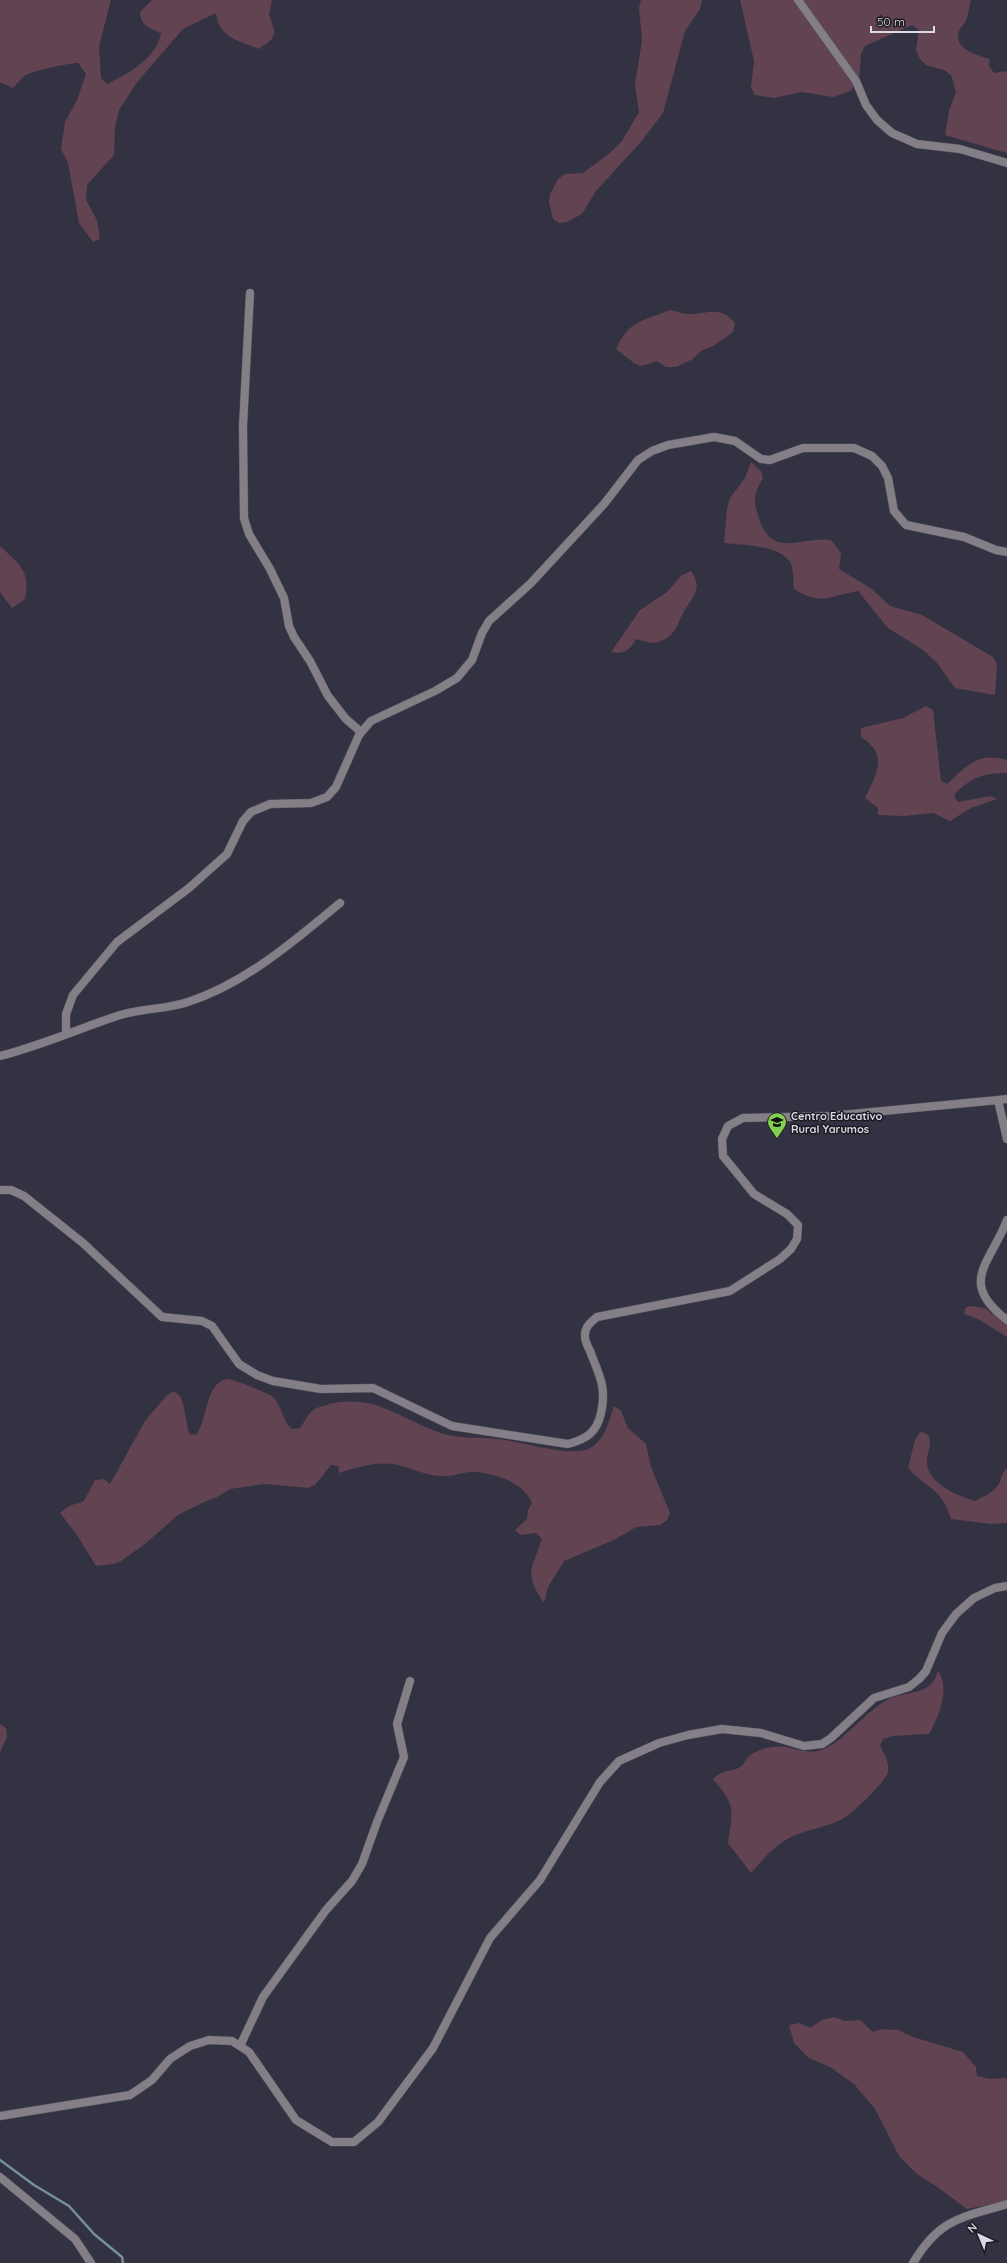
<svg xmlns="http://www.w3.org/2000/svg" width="1007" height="2263" font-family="Quicksand,sans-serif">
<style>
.green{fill:#614352}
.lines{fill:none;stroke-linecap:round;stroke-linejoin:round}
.stream{stroke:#778f9d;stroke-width:2.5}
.street-casing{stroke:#51505f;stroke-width:9}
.street{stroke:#847f86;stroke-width:8}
.labels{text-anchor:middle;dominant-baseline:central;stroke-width:3;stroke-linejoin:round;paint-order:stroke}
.poi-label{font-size:11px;font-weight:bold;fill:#dadae4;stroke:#1b1b22;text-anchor:start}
</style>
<rect width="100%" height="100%" fill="#333242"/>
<path class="green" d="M 0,0 L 111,0 L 99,46 L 101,78 L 107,84 C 129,73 156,59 161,33 C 149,28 141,26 140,12 L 152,0 L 272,0 L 269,14 L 275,33 L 271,40 L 259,49 C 237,40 219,38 216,13 L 183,29 L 138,81 L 119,110 L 115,127 L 114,155 L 87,185 L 86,200 L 97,220 L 100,239 L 93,242 L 79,223 L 68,163 L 61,149 L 65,122 L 77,100 L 86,74 L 78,63 C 73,62 29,72 26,75 C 21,78 17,84 13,88 L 0,82 Z
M 641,0 L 702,0 L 700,9 L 685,31 L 663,113 L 640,143 L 596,191 L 582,214 L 567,222 L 559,223 L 553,219 L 549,203 L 550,194 L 558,179 L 565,174 L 583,173 L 610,153 L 622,141 L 639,112 L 635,85 L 642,40 L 639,8 Z
M 740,0 L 971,0 C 969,7 968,15 966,21 C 964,24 962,26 960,29 C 950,48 978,55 990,59 L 989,66 L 994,73 L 1007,71 L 1007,153 L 945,135 L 949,111 L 956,92 L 951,75 L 944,70 L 926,65 L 920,59 L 916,50 L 919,30 L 912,25 L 865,46 L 861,54 L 859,82 L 850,91 L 833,97 L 802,92 L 774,98 L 755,95 L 751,88 L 754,61 Z
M 670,310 C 676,311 683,314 689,314 C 709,314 720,305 735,323 L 733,332 L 713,346 L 701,351 L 693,359 L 676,367 L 666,367 L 657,361 L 641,366 L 634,363 L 616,349 C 629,320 643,321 670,310 Z
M 751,462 L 761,471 L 763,478 C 753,496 753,499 759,518 C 772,560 801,536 831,540 L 841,553 L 839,569 L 872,589 L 890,606 L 922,615 L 993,657 L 997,664 L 995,695 L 955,688 L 937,663 L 923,650 L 888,628 L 858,591 C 829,596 822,606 794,589 C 793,582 794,571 791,564 C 782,545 742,545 724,543 L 727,509 L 730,498 L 745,478 Z
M 0,546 C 19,564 31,571 25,599 L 12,608 L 0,592 Z
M 691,571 C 704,590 692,597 683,613 C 677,625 675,636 661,641 C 652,645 645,641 636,639 C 630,650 624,655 611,652 L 640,610 L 667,592 L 682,575 Z
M 926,706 L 933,710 L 941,781 L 947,784 C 968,765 977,752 1007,760 L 1007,773 C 983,773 970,778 954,795 L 958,802 L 990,796 L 997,799 L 971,808 L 950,821 L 933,813 L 904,816 L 878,815 L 878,808 L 865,798 C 877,773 889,755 861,737 L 861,728 L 903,718 Z
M 970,1306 L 985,1308 L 992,1314 L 1007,1313 L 1007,1337 L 978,1319 L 964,1314 L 965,1308 Z
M 227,1379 C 233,1379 270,1394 273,1397 C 282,1405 282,1421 292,1429 L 300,1428 C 304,1423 307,1415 312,1411 C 317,1407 324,1406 329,1404 C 378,1393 402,1421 444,1434 C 462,1439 480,1437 498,1439 C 521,1441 567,1457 588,1449 C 604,1443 609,1421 614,1406 L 621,1411 L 628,1428 L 646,1444 L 651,1467 L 670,1513 L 667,1520 L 660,1525 L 636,1527 L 614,1540 L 564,1561 L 548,1587 L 544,1603 C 524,1573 531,1571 542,1539 L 536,1533 L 521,1535 L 515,1530 L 527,1519 L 528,1510 L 532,1503 C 523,1482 495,1473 473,1472 C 463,1471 454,1477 443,1476 C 430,1476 417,1471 405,1467 C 382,1459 361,1466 339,1473 L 338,1466 L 331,1465 L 315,1485 L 308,1488 L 265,1484 L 230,1489 L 217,1497 L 202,1503 L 178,1515 L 145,1544 L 121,1561 L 114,1564 L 96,1566 L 77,1535 L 60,1513 L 69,1506 L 84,1501 L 95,1480 L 104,1479 L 110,1484 L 145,1421 L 167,1395 L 174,1391 L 180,1396 L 183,1403 L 189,1434 L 196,1435 C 208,1419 205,1383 227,1379 Z
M 921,1431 L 929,1436 C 932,1445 927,1452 927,1461 C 926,1483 958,1496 975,1501 C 983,1497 994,1492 999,1484 C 1003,1476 999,1476 1007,1468 L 1007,1523 L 991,1524 L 951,1519 C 942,1488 927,1489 908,1468 L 915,1440 Z
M 938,1670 C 950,1689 940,1715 929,1734 L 893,1736 L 883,1739 L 880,1746 C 884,1753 890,1763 888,1772 C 886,1781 853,1813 844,1818 C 827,1828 806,1829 789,1838 C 773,1847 763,1859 751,1873 L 728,1843 C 733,1809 736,1806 713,1779 C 725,1768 731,1773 740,1767 C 744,1765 745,1760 748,1757 C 756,1749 775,1745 785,1747 C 797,1749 813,1755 824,1749 C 846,1739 864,1713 887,1700 C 904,1690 933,1697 938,1670 Z
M 0,1724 L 6,1728 L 7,1737 L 0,1752 Z
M 834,2017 L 845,2021 L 860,2020 L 873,2032 L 882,2029 L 898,2030 L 913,2037 L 963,2052 L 976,2067 L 977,2076 L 990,2079 L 1007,2078 L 1007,2201 L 967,2209 L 936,2186 L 917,2174 L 899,2156 L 875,2109 L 854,2084 L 830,2067 L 809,2058 L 794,2043 L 789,2025 L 800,2023 L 810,2028 L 822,2020 Z"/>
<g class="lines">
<path class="stream" d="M 0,2160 L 34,2185 L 69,2206 L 94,2234 L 122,2257 L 123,2263"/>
<defs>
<path id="street" d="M 798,0 L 856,81 L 866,105 L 877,120 L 892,133 L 917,144 L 960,149 L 1007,163
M 250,293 L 243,426 L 244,518 L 249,534 L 270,569 L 284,598 L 289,626 L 294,637 L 310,661 L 328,696 L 346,719 L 361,732
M 66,1033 L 66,1014 L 73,995 L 117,942 L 189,888 L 227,854 L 243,821 L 251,812 L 270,804 L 311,803 L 327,797 L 336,787 L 359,735 L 371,721 L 435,691 L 457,678 L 472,660 L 482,633 L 489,621 L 531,583 L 604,504 L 638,460 L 652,451 L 668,445 L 714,437 L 735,441 L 761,459 L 770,460 L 803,448 L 854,448 L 872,456 L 882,466 L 888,478 L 894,511 L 906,525 L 964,537 L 996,550 L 1007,552
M 0,1056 C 39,1046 76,1030 114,1017 C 138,1008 164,1010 188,1002 C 246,983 294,941 340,903
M 1007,1099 L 998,1100 L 1007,1139
M 0,1190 L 11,1190 L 24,1196 L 83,1243 L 162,1317 L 202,1321 L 212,1326 L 239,1364 L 257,1375 L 273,1381 L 321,1389 L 373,1388 L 452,1426 L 568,1444 C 587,1439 597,1432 601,1413 C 607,1387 599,1375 590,1351 C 588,1347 585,1341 585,1337 C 584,1327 591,1322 597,1317 L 730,1291 L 780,1259 L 791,1249 L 797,1239 L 798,1225 L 787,1214 L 754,1194 L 723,1156 L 722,1139 L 728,1126 L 743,1118 L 831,1116 L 998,1100
M 1007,1220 C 991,1263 957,1282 1007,1320
M 240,2046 L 263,1997 L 326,1910 L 352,1881 L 362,1864 L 377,1822 L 404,1757 L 397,1724 L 410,1681
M 0,2116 L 130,2095 L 152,2080 L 170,2059 L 190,2046 L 209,2040 L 232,2041 L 249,2052 L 296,2120 L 332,2142 L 354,2142 L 378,2122 L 433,2048 L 490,1938 L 540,1880 L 600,1782 L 619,1761 L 659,1743 L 688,1735 L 722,1729 L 761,1733 L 804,1746 L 822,1744 L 831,1738 L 874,1698 L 909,1687 L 919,1679 L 926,1671 L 942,1633 L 956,1614 L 974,1598 L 995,1588 L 1007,1586
M 0,2177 L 75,2239 L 91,2263
M 913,2263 C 940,2218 961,2218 1007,2204"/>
</defs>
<use href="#street" class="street-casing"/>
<use href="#street" class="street"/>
</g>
<defs>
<symbol id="school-pin" viewBox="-11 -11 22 30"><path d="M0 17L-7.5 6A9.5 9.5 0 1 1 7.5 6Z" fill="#81d051" stroke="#1b1b22"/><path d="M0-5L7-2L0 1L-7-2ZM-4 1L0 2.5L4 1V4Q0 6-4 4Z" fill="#111"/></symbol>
</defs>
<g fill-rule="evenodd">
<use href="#school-pin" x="766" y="1111" width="22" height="30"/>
</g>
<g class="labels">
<g class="poi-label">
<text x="791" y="1116">Centro Educativo<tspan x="791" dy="13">Rural Yarumos</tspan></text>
</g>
</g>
<g transform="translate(979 2235) rotate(316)" stroke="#1b1b22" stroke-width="3" paint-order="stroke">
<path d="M0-3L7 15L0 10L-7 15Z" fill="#dadae4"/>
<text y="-6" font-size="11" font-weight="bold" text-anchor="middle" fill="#dadae4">N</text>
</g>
<path d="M871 26v6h63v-6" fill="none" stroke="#dadae4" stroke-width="2"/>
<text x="877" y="26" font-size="12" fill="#dadae4" stroke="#1b1b22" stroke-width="3" paint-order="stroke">50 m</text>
</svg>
